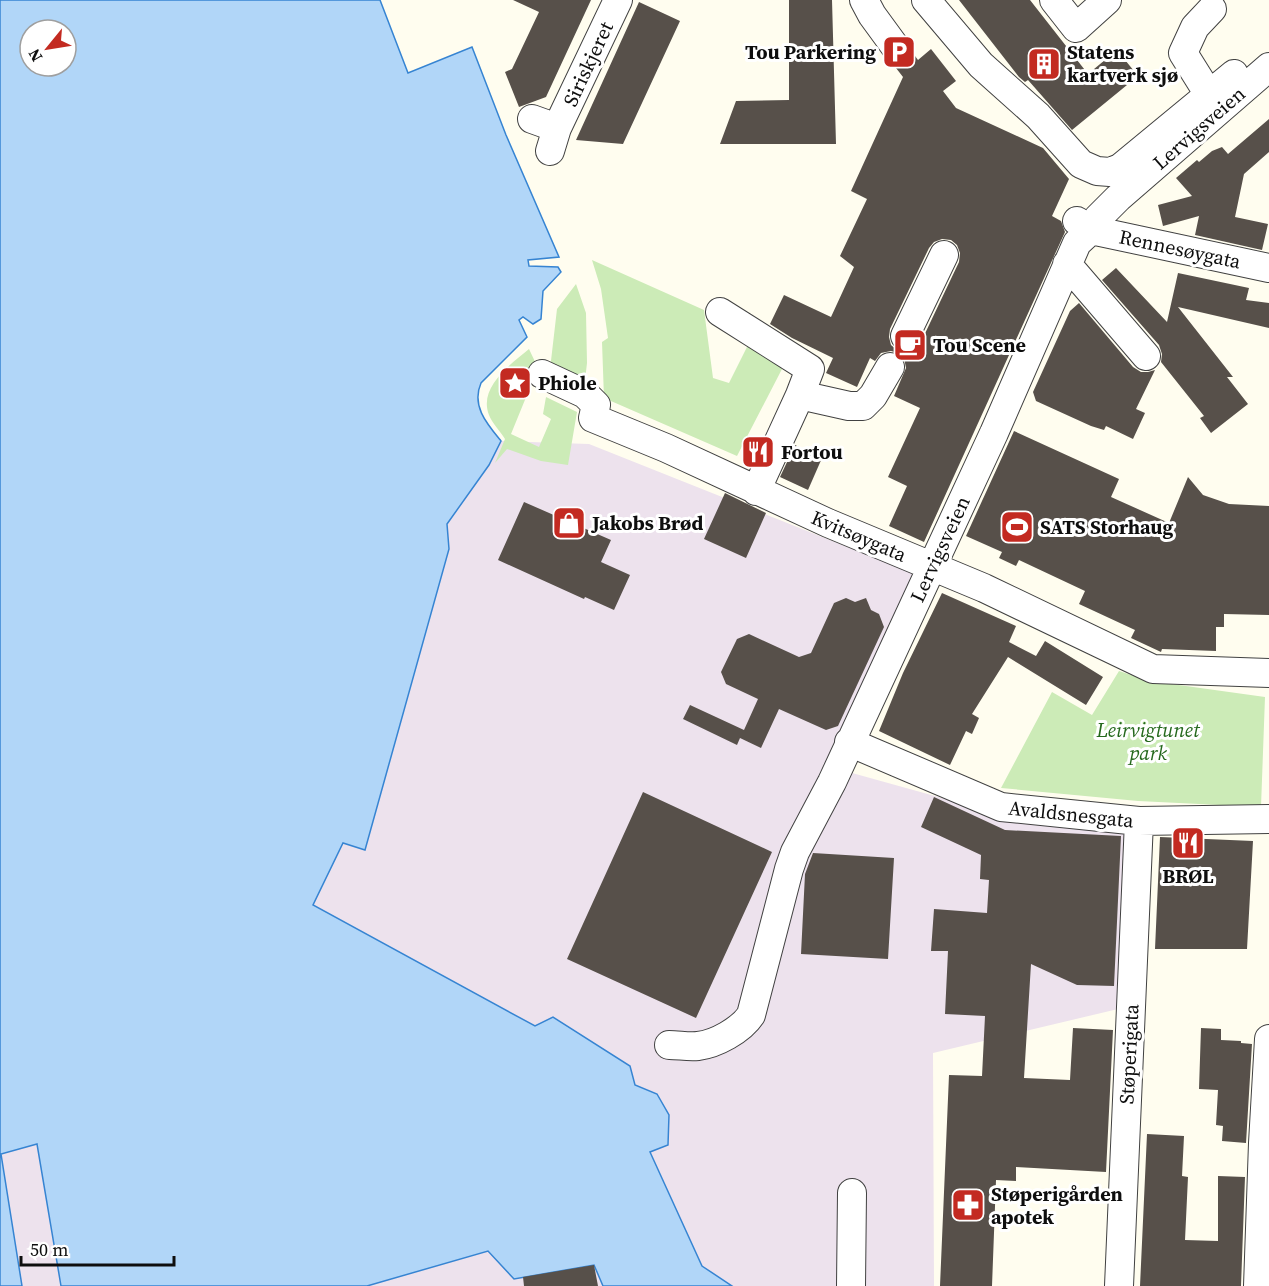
<svg xmlns="http://www.w3.org/2000/svg" width="1269" height="1286" font-family="'Source Serif 4',serif">
<style>
.industrial{fill:#ede2ed}
.green{fill:#ccebb7}
.water{fill:#b1d6f8;stroke:#3684d2;stroke-width:1.5;fill-rule:evenodd}
.building{fill:#57504a;fill-rule:evenodd}
.lines{fill:none;stroke-linecap:round;stroke-linejoin:round}
.minor-casing{stroke:#414141;stroke-width:30}
.minor{stroke:#fff;stroke-width:28}
.labels{text-anchor:middle;dominant-baseline:central;stroke-width:6;stroke-linejoin:round;paint-order:stroke}
.poi-label{font-size:20px;font-weight:bold;fill:#0e0e0e;stroke:#fff;text-anchor:start}
.street-label{font-size:20px;fill:#0e0e0e;stroke:#fff}
.park-label{font-size:20px;font-style:italic;fill:#24681c;stroke:#fff}
</style>
<rect width="100%" height="100%" fill="#fffdef"/>
<path class="industrial" d="M 501,441 L 589,444 L 913,573 L 827,766 L 1003,815 L 1132,819 L 1118,1009 L 933,1053 L 934,1286 L 732,1286 L 702,1266 L 650,1151 L 657,1094 L 635,1085 L 535,1026 L 312,906 L 343,843 L 365,850 L 449,549 L 447,524 L 489,465 Z
M 37,1144 L 61,1286 L 22,1286 L 1,1153 Z
M 489,1251 L 514,1279 L 594,1265 L 603,1286 L 367,1286 Z"/>
<path class="green" d="M 592,260 L 704,310 L 713,378 L 729,383 L 752,337 L 782,369 L 737,456 L 604,398 L 602,342 L 608,338 L 601,289 Z
M 576,284 L 586,313 L 587,363 L 584,389 L 549,378 L 557,309 Z
M 529,349 L 538,368 L 511,434 L 539,447 L 551,419 L 543,414 L 546,397 L 577,412 L 568,465 L 541,461 L 507,449 L 495,463 L 505,439 C 500,431 492,423 489,415 C 478,387 511,364 529,349 Z
M 1119,671 L 1150,681 L 1265,697 L 1261,807 L 1138,801 L 1001,788 L 1052,692 L 1092,715 Z"/>
<path class="water" d="M 0,0 L 380,0 L 408,73 L 472,47 L 506,135 L 559,257 L 528,260 L 529,266 L 558,267 L 561,272 L 543,291 L 541,319 L 533,324 L 523,317 L 519,320 L 527,337 L 481,383 C 471,406 487,424 501,441 L 489,465 L 447,524 L 449,549 L 365,850 L 343,843 L 313,905 L 535,1026 L 553,1017 L 630,1066 L 635,1085 L 657,1094 L 669,1115 L 668,1145 L 650,1152 L 702,1266 L 732,1286 L 603,1286 L 594,1265 L 514,1279 L 488,1251 L 367,1286 L 61,1286 L 37,1144 L 1,1154 L 22,1286 L 0,1286 ZM 30,30 L 66,30 L 66,66 L 30,66 Z"/>
<path class="building" d="M 513,0 L 591,0 L 546,97 L 519,107 L 505,72 L 512,69 L 539,12 Z
M 789,0 L 832,0 L 836,144 L 720,144 L 736,101 L 789,100 Z
M 959,0 L 1030,0 L 1088,74 L 1117,50 L 1138,76 L 1072,130 L 1028,80 L 1025,82 L 1019,77 Z
M 639,2 L 680,21 L 623,144 L 576,140 Z
M 931,49 L 956,81 L 943,91 L 956,108 L 1043,148 L 1069,179 L 1052,216 L 1061,221 L 1065,232 L 924,542 L 889,526 L 907,486 L 888,477 L 920,408 L 894,396 L 906,368 L 904,358 L 898,353 L 891,351 L 881,353 L 875,361 L 870,358 L 857,387 L 826,373 L 833,358 L 792,338 L 770,324 L 784,295 L 831,317 L 854,267 L 840,256 L 867,199 L 851,191 L 903,77 L 896,68 L 908,66 L 915,56 L 918,60 ZM 942,239 L 951,240 L 957,245 L 960,253 L 959,262 L 920,344 L 915,349 L 907,352 L 898,351 L 891,345 L 889,337 L 890,329 L 929,248 L 934,242 Z
M 1269,119 L 1269,152 L 1244,174 L 1235,217 L 1268,224 L 1262,250 L 1195,235 L 1199,216 L 1163,226 L 1158,205 L 1192,196 L 1176,178 L 1197,160 L 1199,162 L 1212,151 L 1222,147 L 1228,154 Z
M 1116,268 L 1167,322 L 1178,273 L 1249,288 L 1246,300 L 1269,303 L 1269,328 L 1178,307 L 1233,377 L 1227,377 L 1248,404 L 1211,433 L 1200,418 L 1204,416 L 1161,362 L 1162,354 L 1159,345 L 1102,280 Z
M 1079,303 L 1133,367 L 1141,372 L 1148,372 L 1155,370 L 1136,409 L 1145,413 L 1133,439 L 1106,426 L 1104,430 L 1091,426 L 1036,401 L 1033,392 L 1070,311 Z
M 1014,431 L 1119,479 L 1111,497 L 1169,523 L 1188,477 L 1203,495 L 1229,504 L 1269,506 L 1269,615 L 1224,614 L 1224,627 L 1216,627 L 1216,651 L 1162,649 L 1161,652 L 1131,638 L 1135,630 L 1079,604 L 1085,591 L 1019,560 L 1016,566 L 999,558 L 1002,552 L 966,536 Z
M 795,445 L 822,458 L 808,490 L 780,477 Z
M 725,493 L 766,513 L 746,558 L 704,539 Z
M 524,502 L 611,540 L 601,562 L 630,575 L 614,610 L 585,597 L 584,599 L 498,560 Z
M 942,593 L 1016,626 L 1009,642 L 1036,656 L 1045,641 L 1103,677 L 1086,705 L 1008,657 L 972,714 L 979,718 L 972,734 L 966,731 L 950,765 L 879,731 L 903,673 Z
M 846,598 L 855,602 L 866,598 L 871,610 L 879,614 L 884,627 L 838,726 L 826,730 L 779,709 L 761,748 L 740,738 L 737,745 L 683,719 L 690,705 L 744,730 L 758,699 L 726,684 L 721,672 L 737,639 L 749,634 L 799,657 L 811,653 L 834,603 Z
M 643,792 L 772,852 L 696,1018 L 567,959 Z
M 934,797 L 1005,830 L 1121,836 L 1114,986 L 1077,985 L 1031,964 L 1024,1078 L 1070,1080 L 1073,1028 L 1113,1030 L 1106,1172 L 1016,1167 L 1016,1181 L 996,1180 L 992,1286 L 940,1286 L 949,1075 L 982,1076 L 985,1016 L 945,1014 L 948,951 L 931,951 L 934,909 L 987,913 L 989,880 L 980,879 L 981,855 L 921,827 Z
M 1160,837 L 1253,841 L 1247,949 L 1155,949 Z
M 813,853 L 894,858 L 888,959 L 801,954 L 805,874 Z
M 1201,1028 L 1221,1029 L 1221,1040 L 1241,1041 L 1241,1043 L 1252,1044 L 1246,1143 L 1222,1141 L 1223,1126 L 1216,1125 L 1218,1090 L 1199,1089 Z
M 1147,1134 L 1184,1136 L 1182,1176 L 1188,1177 L 1185,1240 L 1218,1241 L 1218,1176 L 1245,1177 L 1241,1286 L 1140,1286 Z
M 594,1265 L 598,1286 L 524,1286 L 523,1277 Z"/>
<g class="lines">
<defs>
<path id="minor" d="M 864,0 L 872,15 L 899,52
M 926,0 L 981,65 L 1038,116 L 1081,164 L 1097,171 L 1110,172 L 1120,168 L 1234,74
M 1054,0 L 1076,28 L 1107,0
M 1208,93 L 1183,53 L 1195,27 L 1212,9
M 532,119 L 557,128
M 550,151 L 557,128 L 618,0
M 1077,221 L 1091,230 L 1269,268
M 1067,264 L 1146,356
M 720,312 L 810,369 L 800,395 L 756,491
M 905,336 L 944,255
M 542,374 L 585,394 L 596,405 L 593,418 L 666,448 L 828,523 L 984,588 L 1153,669 L 1269,673
M 800,395 L 849,406 L 863,406 L 873,396 L 890,367
M 849,742 L 1001,807 L 1139,821 L 1269,819
M 669,1045 C 679,1045 688,1047 698,1046 C 716,1044 741,1030 751,1015 L 789,869 L 795,852 L 832,782 L 994,433 L 1077,243 L 1091,230 L 1098,218 L 1118,198 L 1269,67
M 851,1286 L 852,1193
M 1119,1286 L 1139,821
M 1258,1286 L 1263,1143 L 1269,1039"/>
</defs>
<use href="#minor" class="minor-casing"/>
<use href="#minor" class="minor"/>
</g>
<defs>
<symbol id="parking-square" viewBox="-11 -11 22 22"><rect x="-9" y="-9" width="18" height="18" rx="4" fill="#c32a21" stroke="#fff"/><path d="M-3.5-5.5H1a3.5 3.5 0 0 1 0 7H-1V5.5H-3.5ZM-1-3.4V-.6H.8a1.4 1.4 0 0 0 0-2.8Z" fill="#fff"/></symbol>
<symbol id="building-square" viewBox="-11 -11 22 22"><rect x="-9" y="-9" width="18" height="18" rx="4" fill="#c32a21" stroke="#fff"/><path d="M-4-6H4V6H1V3H-1V6H-4ZM-2.5-4.3h1.7v1.8h-1.7ZM.8-4.3h1.7v1.8H.8ZM-2.5-1h1.7V.8h-1.7ZM.8-1h1.7V.8H.8Z" fill="#fff"/></symbol>
<symbol id="cafe-square" viewBox="-11 -11 22 22"><rect x="-9" y="-9" width="18" height="18" rx="4" fill="#c32a21" stroke="#fff"/><path d="M-5.5-4.5H6V0H3Q3 3.5 0 3.5H-2.5Q-5.5 3.5-5.5 0ZM3-3.2v2h1.7v-2ZM-6 4.5H4V6H-6Z" fill="#fff"/></symbol>
<symbol id="sight-square" viewBox="-11 -11 22 22"><rect x="-9" y="-9" width="18" height="18" rx="4" fill="#c32a21" stroke="#fff"/><path d="M0-6L1.8-2.2L6-1.7L2.9 1.2L3.7 5.4L0 3.3L-3.7 5.4L-2.9 1.2L-6-1.7L-1.8-2.2Z" fill="#fff"/></symbol>
<symbol id="restaurant-square" viewBox="-11 -11 22 22"><rect x="-9" y="-9" width="18" height="18" rx="4" fill="#c32a21" stroke="#fff"/><path d="M-5-6h1v4h1v-4h1v4h1v-4h1v5L-1.5 .5V6h-2V.5L-5-1ZM5-6V6H3V1.5H1.5Q1.5-4 5-6Z" fill="#fff"/></symbol>
<symbol id="shop-square" viewBox="-11 -11 22 22"><rect x="-9" y="-9" width="18" height="18" rx="4" fill="#c32a21" stroke="#fff"/><path d="M-5-2.5h2.3a2.7 3.5 0 0 1 5.4 0H5L5.5 6h-11ZM-1.5-2.5h3a1.5 2.3 0 0 0-3 0Z" fill="#fff"/></symbol>
<symbol id="stadium-square" viewBox="-11 -11 22 22"><rect x="-9" y="-9" width="18" height="18" rx="4" fill="#c32a21" stroke="#fff"/><path d="M0-5a6.5 5 0 1 0 0 10a6.5 5 0 1 0 0-10ZM-3.5-1.8h7v3.6h-7Z" fill="#fff"/></symbol>
<symbol id="pharmacy-square" viewBox="-11 -11 22 22"><rect x="-9" y="-9" width="18" height="18" rx="4" fill="#c32a21" stroke="#fff"/><path d="M-2-6h4v4h4v4h-4v4h-4v-4h-4v-4h4Z" fill="#fff"/></symbol>
</defs>
<g fill-rule="evenodd">
<use href="#parking-square" x="880" y="33" width="38" height="38"/>
<use href="#building-square" x="1025" y="45" width="38" height="38"/>
<use href="#cafe-square" x="891" y="326" width="38" height="38"/>
<use href="#sight-square" x="496" y="364" width="38" height="38"/>
<use href="#restaurant-square" x="739" y="433" width="38" height="38"/>
<use href="#shop-square" x="550" y="504" width="38" height="38"/>
<use href="#stadium-square" x="998" y="508" width="38" height="38"/>
<use href="#restaurant-square" x="1169" y="824" width="38" height="38"/>
<use href="#pharmacy-square" x="949" y="1186" width="38" height="38"/>
</g>
<g class="labels">
<g class="poi-label">
<text x="876" y="52" text-anchor="end">Tou Parkering</text>
<text x="1067" y="52">Statens<tspan x="1067" dy="23">kartverk sjø</tspan></text>
<text x="933" y="345">Tou Scene</text>
<text x="538" y="383">Phiole</text>
<text x="781" y="452">Fortou</text>
<text x="592" y="523">Jakobs Brød</text>
<text x="1040" y="527">SATS Storhaug</text>
<text x="1188" y="876" text-anchor="middle">BRØL</text>
<text x="991" y="1194">Støperigården<tspan x="991" dy="23">apotek</tspan></text>
</g>
<g class="street-label">
<text transform="translate(588 64) rotate(-65)">Siriskjeret</text>
<text transform="translate(1199 128) rotate(-41)">Lervigsveien</text>
<text transform="translate(1180 249) rotate(12)">Rennesøygata</text>
<text transform="translate(859 536) rotate(23)">Kvitsøygata</text>
<text transform="translate(940 549) rotate(-65)">Lervigsveien</text>
<text transform="translate(1071 814) rotate(6)">Avaldsnesgata</text>
<text transform="translate(1129 1054) rotate(-87)">Støperigata</text>
</g>
<g class="park-label">
<text x="1148" y="730">Leirvigtunet<tspan x="1148" dy="23">park</tspan></text>
</g>
</g>
<g transform="translate(48 48) rotate(240)"><circle r="28" fill="#ffffff" stroke="#9f9f9f" stroke-width="1.5"/>
<path d="M0-4.5L10 22L0 15L-10 22Z" fill="#c32a21"/>
<text y="-9" font-size="16" font-weight="bold" text-anchor="middle" fill="#0e0e0e">N</text>
</g>
<path d="M21 1256v9h153v-9" fill="none" stroke="#0e0e0e" stroke-width="3"/>
<text x="30" y="1256" font-size="18" fill="#0e0e0e" stroke="#ffffff" stroke-width="4.5" paint-order="stroke">50 m</text>
</svg>
